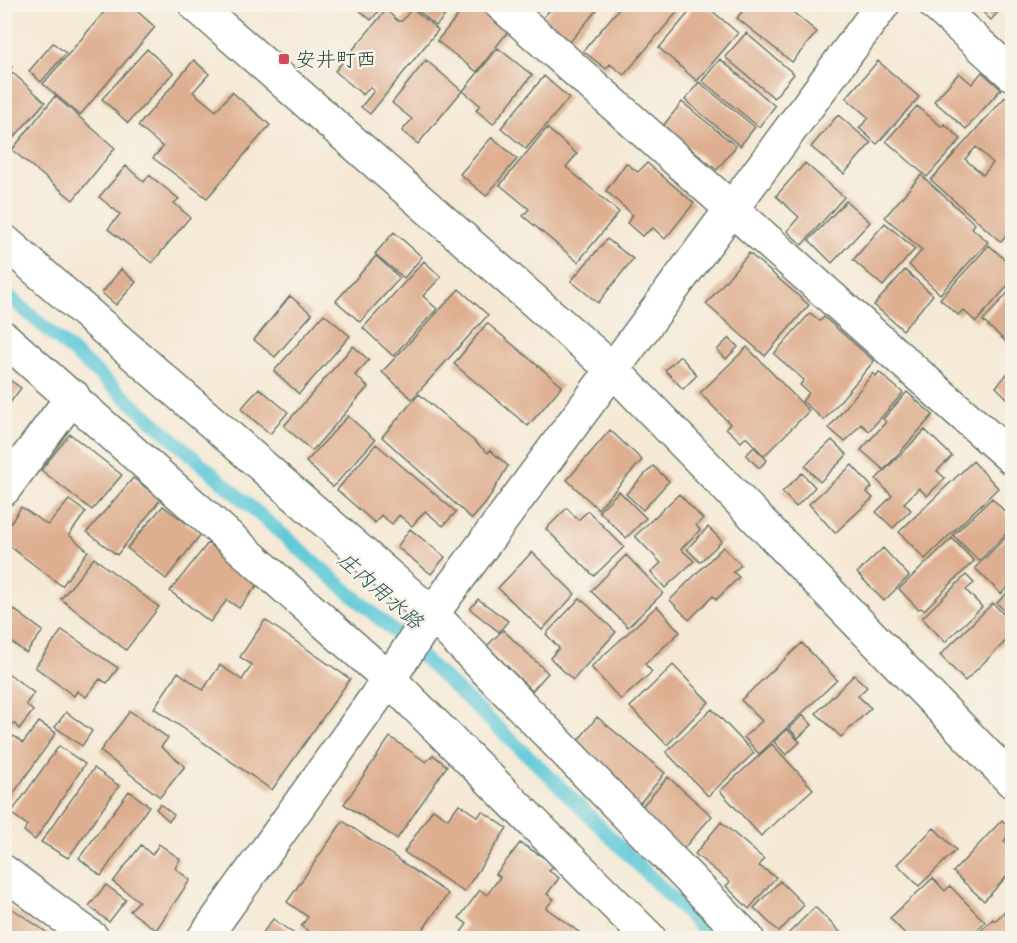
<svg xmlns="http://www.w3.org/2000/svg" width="1017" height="943" font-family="Pangolin,'Klee One',sans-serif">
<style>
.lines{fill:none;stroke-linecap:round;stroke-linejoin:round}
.stream{stroke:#5ec9d8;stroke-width:14}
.building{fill:#deae90;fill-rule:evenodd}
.minor-casing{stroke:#6a796c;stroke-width:36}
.tertiary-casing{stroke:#6a796c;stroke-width:36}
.minor{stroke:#fff;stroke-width:33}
.tertiary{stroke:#fff;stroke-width:33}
.poi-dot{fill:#d1495b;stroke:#f7f3e8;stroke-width:2}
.labels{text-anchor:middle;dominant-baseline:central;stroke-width:5;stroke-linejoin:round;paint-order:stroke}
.poi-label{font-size:20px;fill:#1f3d34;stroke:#f7f3e8;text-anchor:start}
.water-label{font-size:21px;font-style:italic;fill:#2c5955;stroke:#f7f3e8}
</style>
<rect width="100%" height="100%" fill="#f7f3e8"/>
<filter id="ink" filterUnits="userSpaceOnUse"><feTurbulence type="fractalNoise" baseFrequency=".0167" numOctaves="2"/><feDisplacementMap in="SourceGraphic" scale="12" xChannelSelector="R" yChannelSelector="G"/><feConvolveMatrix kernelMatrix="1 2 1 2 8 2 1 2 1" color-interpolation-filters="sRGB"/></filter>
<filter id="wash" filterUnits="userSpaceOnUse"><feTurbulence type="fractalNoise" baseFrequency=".008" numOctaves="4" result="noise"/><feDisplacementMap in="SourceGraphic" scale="24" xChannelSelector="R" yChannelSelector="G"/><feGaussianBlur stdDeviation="1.35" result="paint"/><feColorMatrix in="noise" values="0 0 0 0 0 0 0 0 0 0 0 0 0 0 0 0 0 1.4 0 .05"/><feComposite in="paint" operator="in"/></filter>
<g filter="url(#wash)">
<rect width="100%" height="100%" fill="#f5e9d5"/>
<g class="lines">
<path class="stream" d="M 4,292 L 406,642 L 540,767 L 712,938"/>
</g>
<g id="blocks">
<path class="building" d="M 111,4 L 129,4 L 155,27 L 80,115 L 43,84 Z
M 352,4 L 385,4 L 371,20 Z
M 411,4 L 455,4 L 436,26 Z
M 555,4 L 602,4 L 570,42 L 542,19 Z
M 623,4 L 684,4 L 624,75 L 610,64 L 606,69 L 583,51 Z
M 696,4 L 704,4 L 738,33 L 697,81 L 659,48 Z
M 748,4 L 783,4 L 817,32 L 792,62 L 737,18 Z
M 813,4 L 827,4 L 821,11 Z
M 974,4 L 1005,4 L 991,20 Z
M 480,6 L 509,30 L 477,72 L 437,41 L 465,7 L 474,13 Z
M 412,8 L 438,30 L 370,114 L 361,107 L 374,91 L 370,87 L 363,95 L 335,71 L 386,10 L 398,21 L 402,21 Z
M 746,33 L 794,74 L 774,98 L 725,57 Z
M 53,43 L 66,53 L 41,82 L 29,71 Z
M 498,48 L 532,75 L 493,124 L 476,110 L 480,105 L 463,91 Z
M 147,49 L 173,73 L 128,123 L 102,99 Z
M 720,59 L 775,106 L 759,127 L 702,81 Z
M 194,60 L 209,74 L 193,92 L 216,111 L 232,92 L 270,125 L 207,198 L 153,158 L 163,147 L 138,126 Z
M 426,60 L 462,91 L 418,144 L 402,131 L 412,119 L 392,103 Z
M 4,61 L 12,67 L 4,76 Z
M 878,61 L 919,97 L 877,144 L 859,128 L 869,118 L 846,98 Z
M 982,72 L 1001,89 L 966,129 L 934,101 L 959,73 L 972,84 Z
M 13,73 L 45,102 L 4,149 L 4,83 Z
M 544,76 L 569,98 L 526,149 L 501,128 Z
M 699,82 L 755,127 L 740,146 L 685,100 Z
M 55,96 L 115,148 L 73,200 L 12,150 Z
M 1005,97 L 1012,104 L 1012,229 L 1001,242 L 931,180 ZM 976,147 L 993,163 L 983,175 L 965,159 Z
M 682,102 L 736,146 L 717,170 L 663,126 Z
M 917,106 L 942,127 L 944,124 L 961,139 L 927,177 L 886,141 Z
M 838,115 L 871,143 L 844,174 L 811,147 Z
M 547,128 L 577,154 L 566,167 L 619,212 L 578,262 L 523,216 L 529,209 L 500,185 Z
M 492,137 L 517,159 L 486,196 L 460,174 Z
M 626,163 L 638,172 L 647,163 L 694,203 L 665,239 L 653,228 L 642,236 L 627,223 L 633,215 L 606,191 Z
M 805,163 L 844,197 L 802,245 L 787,231 L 799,217 L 776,196 Z
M 126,166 L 144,182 L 149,175 L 179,199 L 174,203 L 190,217 L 152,263 L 108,229 L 120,214 L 99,197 Z
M 921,175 L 975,224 L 972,228 L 988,242 L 940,294 L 909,265 L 922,250 L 885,217 Z
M 846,201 L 870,222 L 832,263 L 809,240 Z
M 885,223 L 915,249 L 883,286 L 853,260 Z
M 394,232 L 422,257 L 404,278 L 375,254 Z
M 607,239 L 633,259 L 598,303 L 571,281 Z
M 989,245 L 1012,266 L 1012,281 L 976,322 L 963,310 L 958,315 L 940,299 Z
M 749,253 L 809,305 L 765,356 L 706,304 Z
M 376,256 L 400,278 L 360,322 L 336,301 Z
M 424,261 L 441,277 L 423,296 L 437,309 L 393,356 L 363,328 Z
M 121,269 L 136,282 L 116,305 L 102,293 Z
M 905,270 L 933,295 L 903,330 L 874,305 Z
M 1012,288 L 1012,347 L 983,321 Z
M 459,289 L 488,315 L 412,399 L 382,372 Z
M 290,296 L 312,314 L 275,357 L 254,340 Z
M 810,313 L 820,321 L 824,317 L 874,361 L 824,420 L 802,401 L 809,393 L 800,385 L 804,380 L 774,354 Z
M 324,314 L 350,336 L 299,394 L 274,371 Z
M 487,323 L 562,386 L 528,426 L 454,364 Z
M 729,338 L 738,347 L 726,359 L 717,350 Z
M 353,346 L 369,360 L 355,375 L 368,387 L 312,451 L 284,426 Z
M 747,347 L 809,411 L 764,456 L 746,437 L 741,442 L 726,428 L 730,424 L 700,393 Z
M 680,356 L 697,375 L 683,389 L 665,370 Z
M 1012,368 L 1012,403 L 996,387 Z
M 879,372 L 903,393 L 869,431 L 861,424 L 845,442 L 829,428 L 873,373 L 876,376 Z
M 4,376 L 21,388 L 4,411 Z
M 259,388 L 288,412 L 270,434 L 241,409 Z
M 907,392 L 933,415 L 884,470 L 861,450 L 886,422 L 883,419 Z
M 419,394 L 488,453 L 490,450 L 508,466 L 486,503 L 472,519 L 382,437 Z
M 348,416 L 375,440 L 333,487 L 306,462 Z
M 610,430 L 642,460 L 598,509 L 567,480 Z
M 925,430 L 952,456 L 937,471 L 945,478 L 927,496 L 919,488 L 904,503 L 911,510 L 893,528 L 876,512 L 892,496 L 876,479 Z
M 70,434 L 122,475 L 92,510 L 41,470 Z
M 832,440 L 847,455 L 820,482 L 805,466 Z
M 376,444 L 456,512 L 443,526 L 425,511 L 412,526 L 399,515 L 392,524 L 381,515 L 375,523 L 337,490 Z
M 754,447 L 767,460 L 759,468 L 746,455 Z
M 973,461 L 998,488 L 925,559 L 899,532 Z
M 852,465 L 872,487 L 867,492 L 873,498 L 835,533 L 809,504 Z
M 653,466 L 669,481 L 643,510 L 626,494 Z
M 802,473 L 815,487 L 796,507 L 782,492 Z
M 133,478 L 161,499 L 117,555 L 87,532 Z
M 619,491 L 646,518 L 626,538 L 599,511 Z
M 679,494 L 703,519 L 696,525 L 700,530 L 681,549 L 694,561 L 665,588 L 651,572 L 661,563 L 635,536 Z
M 992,498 L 1012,519 L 1012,528 L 979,561 L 953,535 Z
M 69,500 L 86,512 L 69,535 L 88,551 L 62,586 L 4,542 L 4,533 L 21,507 L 48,525 Z
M 163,506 L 201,534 L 166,579 L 127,548 Z
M 567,508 L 578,520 L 588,511 L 624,547 L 594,576 L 546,529 Z
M 708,527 L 722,541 L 700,562 L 687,549 Z
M 410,529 L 445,557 L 431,574 L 397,547 Z
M 1012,531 L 1012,583 L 1001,594 L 975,568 Z
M 952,538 L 974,561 L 924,610 L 921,608 L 918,609 L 899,589 Z
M 208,543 L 259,583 L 239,608 L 227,600 L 210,622 L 170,591 Z
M 723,547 L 741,565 L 733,572 L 739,577 L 716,600 L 713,596 L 689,620 L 670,600 Z
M 883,548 L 909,576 L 884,601 L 857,573 Z
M 532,552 L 575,594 L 542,630 L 498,588 Z
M 626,555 L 663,593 L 628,627 L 591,591 Z
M 94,558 L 159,607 L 126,650 L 61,599 Z
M 966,575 L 974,583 L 966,590 L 982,607 L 945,642 L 922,618 Z
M 1012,588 L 1012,619 L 997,603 Z
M 580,598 L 616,632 L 573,680 L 550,658 L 559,648 L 546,634 Z
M 478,599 L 508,621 L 499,632 L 470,609 Z
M 4,602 L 43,631 L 26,653 L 6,638 L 4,640 Z
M 993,603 L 1012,623 L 1012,635 L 965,681 L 940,655 Z
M 657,606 L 680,632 L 645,664 L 652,672 L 621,700 L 591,667 Z
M 265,620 L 350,679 L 272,790 L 154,708 L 178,672 L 203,690 L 220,665 L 242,680 L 252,665 L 240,657 Z
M 62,630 L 118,668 L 107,683 L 100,679 L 86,697 L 77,691 L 74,696 L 35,667 Z
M 503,630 L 548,673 L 532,691 L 487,646 Z
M 802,643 L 837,680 L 759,754 L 744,737 L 762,721 L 741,700 Z
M 673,665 L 709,702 L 667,745 L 630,707 Z
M 4,670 L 34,693 L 26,704 L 33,711 L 19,729 L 14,723 L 4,735 Z
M 854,675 L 867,687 L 858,696 L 871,708 L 841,737 L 816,713 Z
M 712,709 L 754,753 L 708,796 L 666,752 Z
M 130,711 L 168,738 L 161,747 L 185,766 L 160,797 L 100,751 Z
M 66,712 L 92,731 L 82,746 L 55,727 Z
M 803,715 L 812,725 L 798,738 L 789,728 Z
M 597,717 L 665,773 L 635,809 L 572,748 Z
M 39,722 L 56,733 L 4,807 L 4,747 L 14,736 L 23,743 Z
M 787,729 L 800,742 L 786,755 L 774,742 Z
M 390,737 L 426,762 L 433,755 L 447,766 L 397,839 L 344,804 Z
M 772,744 L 813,789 L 761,836 L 720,791 Z
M 59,746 L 85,764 L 35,840 L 24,831 L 27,825 L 11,813 Z
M 94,768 L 119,786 L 68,858 L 41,842 Z
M 668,777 L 712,816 L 683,849 L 639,810 Z
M 129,791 L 149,806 L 101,876 L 79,858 Z
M 160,804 L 174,815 L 169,821 L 156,809 Z
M 459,804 L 478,817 L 482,811 L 507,828 L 464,892 L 404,852 L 433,809 L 448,819 Z
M 1002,820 L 1012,831 L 1004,841 L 1012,849 L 1012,871 L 984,901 L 953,872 Z
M 343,821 L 448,894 L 417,938 L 318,938 L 301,926 L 308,917 L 287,902 Z
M 721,822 L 764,859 L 759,866 L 776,877 L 749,909 L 726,886 L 730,882 L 695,854 Z
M 934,828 L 956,850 L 919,886 L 897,864 Z
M 520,843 L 545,858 L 553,867 L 549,871 L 559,878 L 547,894 L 554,899 L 546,908 L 587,938 L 457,938 L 467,924 L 459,918 L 480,890 L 487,895 L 500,877 L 496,874 Z
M 159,844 L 180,859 L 175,868 L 190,880 L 156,930 L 130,911 L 139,901 L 113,882 L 141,845 L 152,855 Z
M 933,878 L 945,891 L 950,886 L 985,922 L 968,938 L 909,938 L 890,918 Z
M 780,881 L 804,905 L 779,932 L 754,908 Z
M 106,885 L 126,900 L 109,922 L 89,906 Z
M 4,903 L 52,936 L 50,938 L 4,938 Z
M 1012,904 L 1012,938 L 973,938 L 993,919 L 995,921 Z
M 815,907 L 846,938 L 784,938 Z
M 273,919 L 300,938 L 259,938 Z"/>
</g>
</g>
<g filter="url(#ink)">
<use href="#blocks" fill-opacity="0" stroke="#6a796c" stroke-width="1.5"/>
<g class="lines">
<defs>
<path id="minor" d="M 501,4 L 1012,458
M 935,4 L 1012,74
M 4,241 L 432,614 L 747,938
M 4,338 L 389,679 L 649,938
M 4,489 L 73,396
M 4,872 L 92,938
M 204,938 L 389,679 L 432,614 L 883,4"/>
<path id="tertiary" d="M 195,4 L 612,369 L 1012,781"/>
</defs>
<use href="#minor" class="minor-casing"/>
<use href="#tertiary" class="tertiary-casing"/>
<use href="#minor" class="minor"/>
<use href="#tertiary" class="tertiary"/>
</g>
</g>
<rect class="poi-dot" x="278" y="53" width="12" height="12" rx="3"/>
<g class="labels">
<g class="poi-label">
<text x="296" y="59">安井町西</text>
</g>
<g class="water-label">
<text transform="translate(380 591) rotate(41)">庄内用水路</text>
</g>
</g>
<rect width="1017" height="943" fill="none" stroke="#f7f3e8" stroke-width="24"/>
</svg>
